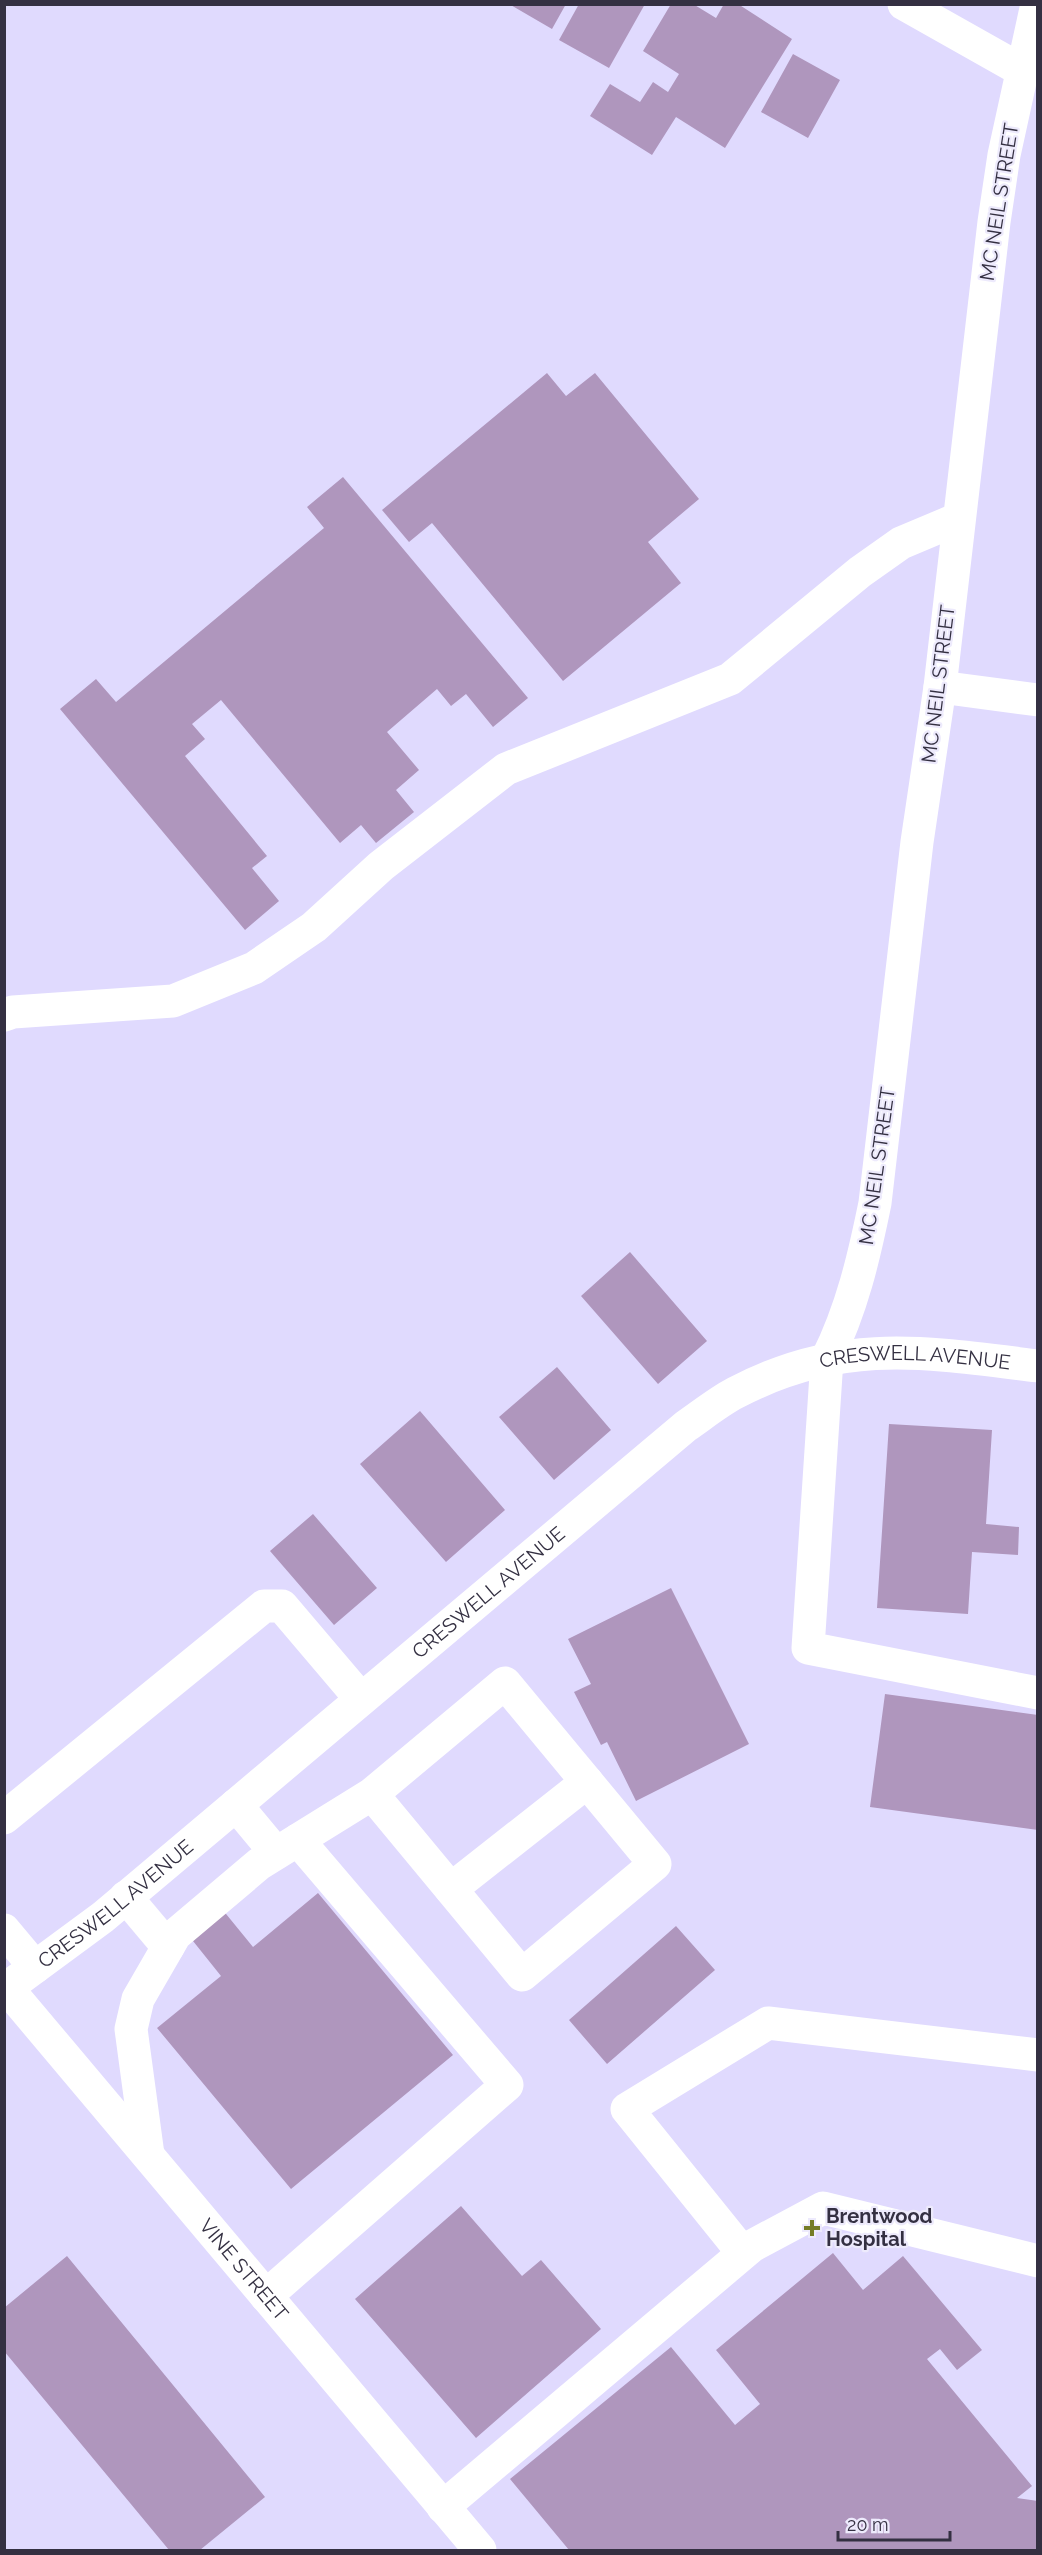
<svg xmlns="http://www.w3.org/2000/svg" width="1042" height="2555" font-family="Raleway,sans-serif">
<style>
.building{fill:#af96bd}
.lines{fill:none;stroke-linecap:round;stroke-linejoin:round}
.minor{stroke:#fff;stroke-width:33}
.poi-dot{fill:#757c26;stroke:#edeafc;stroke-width:2}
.labels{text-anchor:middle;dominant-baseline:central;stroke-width:4.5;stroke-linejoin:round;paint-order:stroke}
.street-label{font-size:20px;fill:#343042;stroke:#edeafc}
.poi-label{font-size:20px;font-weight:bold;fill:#343042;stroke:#edeafc;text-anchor:start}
</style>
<rect width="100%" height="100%" fill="#e0dafe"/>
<path class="building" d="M 509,4 L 566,4 L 552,29 Z
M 579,4 L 645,4 L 609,68 L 559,40 Z
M 671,4 L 693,4 L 716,18 L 724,4 L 738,4 L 792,39 L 725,148 L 676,117 L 652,155 L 590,116 L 610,84 L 640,102 L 653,82 L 668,92 L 679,74 L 643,51 Z
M 793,54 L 840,80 L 808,138 L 761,112 Z
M 547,373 L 566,396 L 595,373 L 699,499 L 648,542 L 681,583 L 563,681 L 432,523 L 409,542 L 382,510 Z
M 343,477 L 528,698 L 493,727 L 466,694 L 451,706 L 437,689 L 387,732 L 419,770 L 396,790 L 414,812 L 376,843 L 361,825 L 340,843 L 221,700 L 192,724 L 205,739 L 185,756 L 267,856 L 252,868 L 279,901 L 245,930 L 60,709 L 96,679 L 116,702 L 324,528 L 307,507 Z
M 630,1252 L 707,1341 L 658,1384 L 581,1296 Z
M 557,1367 L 611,1430 L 554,1480 L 499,1417 Z
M 420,1411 L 505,1510 L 446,1562 L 360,1464 Z
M 889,1424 L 992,1430 L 986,1524 L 1019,1527 L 1018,1555 L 972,1552 L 968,1614 L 877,1608 Z
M 313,1514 L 377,1588 L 334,1625 L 270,1551 Z
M 671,1588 L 749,1744 L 636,1801 L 607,1742 L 601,1745 L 574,1692 L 591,1684 L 568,1639 Z
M 885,1694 L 1038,1715 L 1038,1830 L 870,1807 Z
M 318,1893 L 453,2055 L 291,2189 L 157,2028 L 221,1976 L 189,1936 L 222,1909 L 253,1947 Z
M 676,1926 L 715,1970 L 607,2064 L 569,2020 Z
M 461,2206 L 522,2276 L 541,2260 L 601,2329 L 476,2438 L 355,2299 Z
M 833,2253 L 863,2290 L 903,2256 L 982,2350 L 957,2370 L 940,2349 L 927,2359 L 1032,2486 L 1017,2498 L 1038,2501 L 1038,2550 L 569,2550 L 510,2479 L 671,2347 L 735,2425 L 760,2404 L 716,2350 Z
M 67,2256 L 265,2497 L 200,2550 L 169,2550 L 4,2351 L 4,2308 Z"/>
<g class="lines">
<g class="minor">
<path d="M 904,4 L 1021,70"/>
<path d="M 1037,4 L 1004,155 L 994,222 L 940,687 L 917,842 L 875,1203 C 864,1257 852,1309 827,1359 L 808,1648 L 1038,1693"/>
<path d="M 940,687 L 1038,700"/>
<path d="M 4,1015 L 13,1012 L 173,1001 L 254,968 L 314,927 L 381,866 L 506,769 L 730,679 L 860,572 L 901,543 L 958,519"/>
<path d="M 236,1805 L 276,1853"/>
<path d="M 4,1818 L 264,1606 L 282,1606 L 361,1699"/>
<path d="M 451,1889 L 587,1782"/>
<path d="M 126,1897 L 168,1947"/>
<path d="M 4,1930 L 35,1967"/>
<path id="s1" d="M 7,1988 L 480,2550"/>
<path id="s2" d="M 4,1990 L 103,1917 L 686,1426 C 702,1415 718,1402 735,1393 C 841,1337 925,1352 1038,1366"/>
<path d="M 148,2155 L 131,2029 L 138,1999 L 175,1935 L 259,1864 L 372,1794 L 505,1683 L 655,1864 L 522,1975 L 372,1794"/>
<path d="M 743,2253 L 627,2109 L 768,2023 L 1038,2055"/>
<path d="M 266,2296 L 507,2085 L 298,1840"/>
<path d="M 443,2507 L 752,2246 L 823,2208 L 1038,2261"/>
</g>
</g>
<path class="poi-dot" d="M809 2219h6v6h6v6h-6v6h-6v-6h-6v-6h6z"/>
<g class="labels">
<g class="street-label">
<text transform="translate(999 202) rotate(-81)">MC NEIL STREET</text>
<text transform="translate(938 684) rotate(-83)">MC NEIL STREET</text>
<text transform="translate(877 1166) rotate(-82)">MC NEIL STREET</text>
<text stroke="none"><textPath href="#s2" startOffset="1131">CRESWELL AVENUE</textPath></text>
<text stroke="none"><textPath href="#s2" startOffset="627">CRESWELL AVENUE</textPath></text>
<text stroke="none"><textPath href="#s2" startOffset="141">CRESWELL AVENUE</textPath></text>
<text stroke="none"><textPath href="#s1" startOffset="368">VINE STREET</textPath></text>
</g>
<g class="poi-label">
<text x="826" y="2216">Brentwood<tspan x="826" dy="23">Hospital</tspan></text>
</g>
</g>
<rect width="1042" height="2555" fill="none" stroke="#343042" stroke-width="12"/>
<path d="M838 2531v9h112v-9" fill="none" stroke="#343042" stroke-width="3"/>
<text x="847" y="2531" font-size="18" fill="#343042" stroke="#edeafc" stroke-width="4.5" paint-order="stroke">20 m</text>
</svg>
